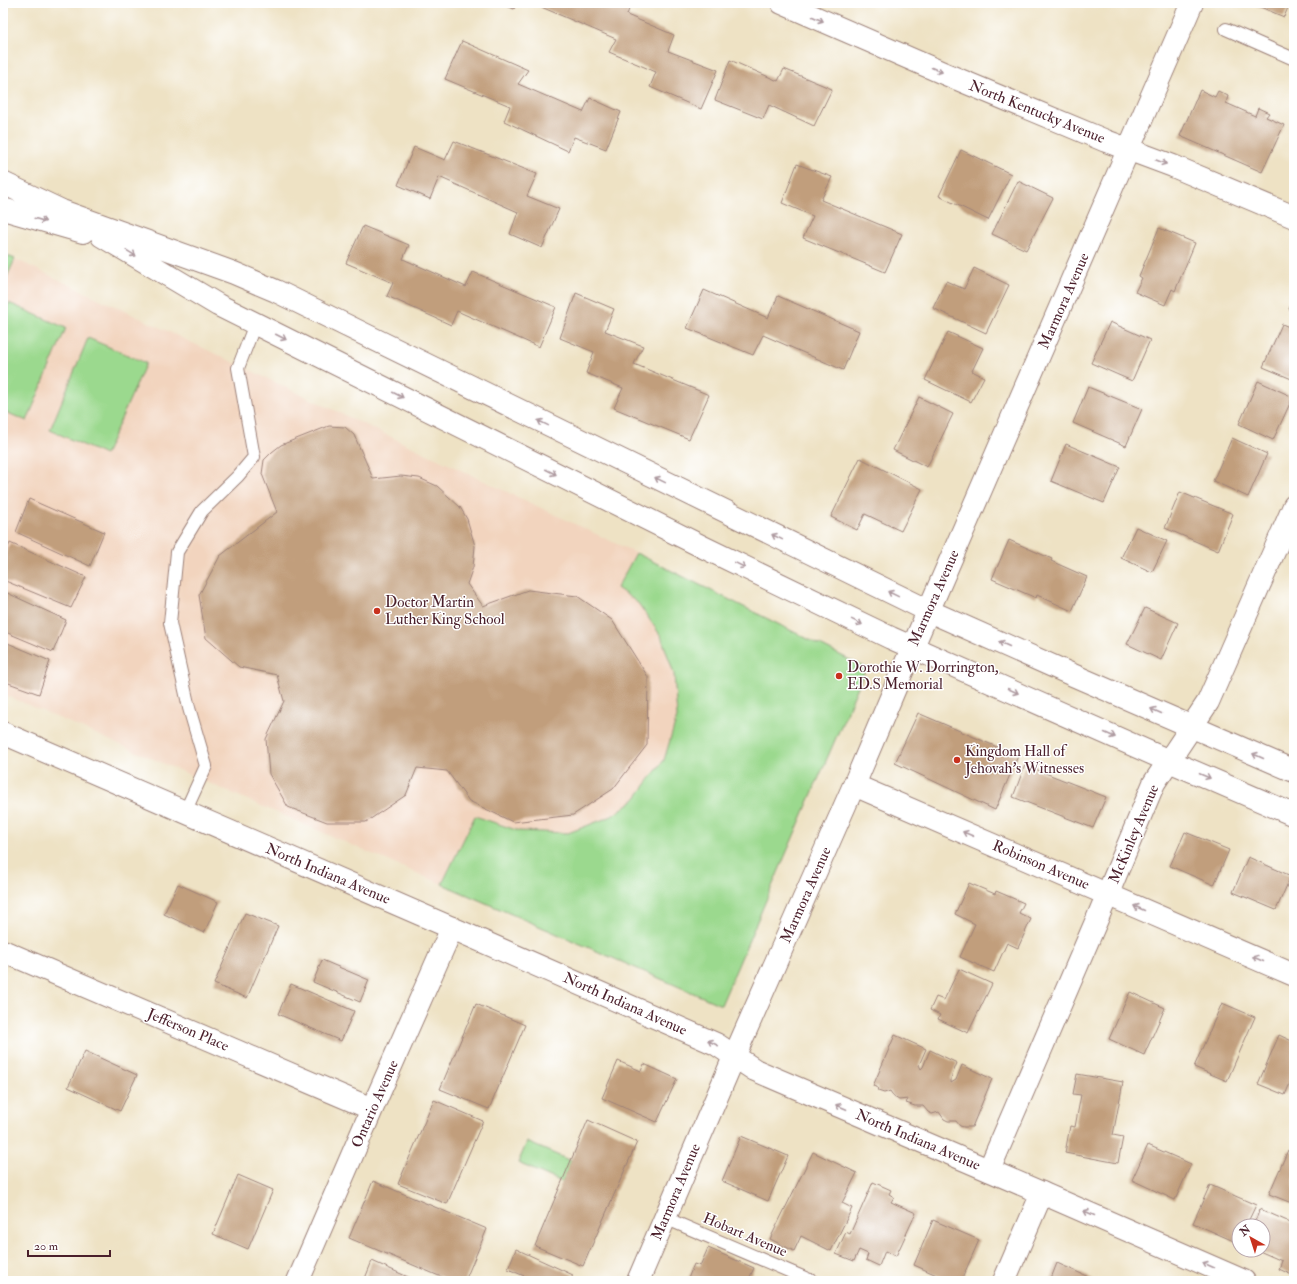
<svg xmlns="http://www.w3.org/2000/svg" width="1297" height="1284" font-family="'IM FELL Double Pica',serif">
<style>
.built{fill:#f2d4be}
.green{fill:#9bd98e;stroke:#727c5c}
.building{fill:#c19e7b}
.lines{fill:none;stroke-linecap:round;stroke-linejoin:round}
.service-casing{stroke:#9c8078;stroke-width:14}
.minor-casing{stroke:#9c8078;stroke-width:24}
.tertiary-casing{stroke:#9c8078;stroke-width:24}
.primary-casing{stroke:#9c8078;stroke-width:24}
.service{stroke:#fff;stroke-width:12}
.minor{stroke:#fff;stroke-width:22}
.tertiary{stroke:#fff;stroke-width:22}
.primary{stroke:#fff;stroke-width:22}
.oneway{stroke:#ae9aa0}
.poi-dot{fill:#c8321e;stroke:#fff;stroke-width:1.5}
.labels{text-anchor:middle;dominant-baseline:central;stroke-width:3;stroke-linejoin:round;paint-order:stroke}
.street-label{font-size:15px;fill:#4a1f2b;stroke:#fff}
.poi-label{font-size:15px;fill:#4a1f2b;stroke:#fff;text-anchor:start}
</style>
<rect width="100%" height="100%" fill="#fff"/>
<filter id="ink" filterUnits="userSpaceOnUse"><feTurbulence type="fractalNoise" baseFrequency=".025" numOctaves="2"/><feDisplacementMap in="SourceGraphic" scale="8" xChannelSelector="R" yChannelSelector="G"/><feConvolveMatrix kernelMatrix="1 2 1 2 8 2 1 2 1" color-interpolation-filters="sRGB"/></filter>
<filter id="wash" filterUnits="userSpaceOnUse"><feTurbulence type="fractalNoise" baseFrequency=".012" numOctaves="4" result="noise"/><feDisplacementMap in="SourceGraphic" scale="16" xChannelSelector="R" yChannelSelector="G"/><feGaussianBlur stdDeviation="0.9" result="paint"/><feColorMatrix in="noise" values="0 0 0 0 0 0 0 0 0 0 0 0 0 0 0 0 0 1.4 0 .05"/><feComposite in="paint" operator="in"/></filter>
<g filter="url(#wash)">
<rect width="100%" height="100%" fill="#eee2c4"/>
<path class="built" d="M 15,259 L 636,553 L 866,668 L 721,1005 L 3,694 L 3,286 Z"/>
<path class="green" d="M 3,254 L 15,259 L 3,286 Z
M 9,303 L 66,328 L 27,421 L 3,411 L 3,317 Z
M 88,338 L 146,363 L 105,455 L 50,430 Z
M 636,553 L 866,668 L 721,1005 L 442,884 L 475,816 L 519,831 L 568,833 L 612,816 L 635,799 L 664,760 L 677,717 L 674,674 L 661,636 L 638,603 L 617,588 Z
M 527,1142 L 571,1161 L 562,1182 L 518,1163 Z"/>
<g id="blocks">
<path class="building" d="M 500,3 L 516,3 L 514,9 Z
M 532,3 L 631,3 L 627,15 L 674,35 L 668,51 L 718,70 L 701,109 L 650,87 L 656,72 L 609,52 L 616,39 Z
M 1251,3 L 1290,3 L 1284,17 Z
M 462,41 L 528,70 L 518,84 L 583,112 L 590,98 L 621,112 L 606,149 L 574,137 L 568,151 L 504,121 L 510,106 L 445,79 Z
M 730,60 L 778,81 L 784,69 L 832,89 L 814,126 L 769,105 L 763,119 L 715,100 Z
M 1200,90 L 1215,97 L 1218,91 L 1228,96 L 1226,103 L 1255,116 L 1258,108 L 1269,113 L 1266,117 L 1284,125 L 1262,172 L 1180,136 Z
M 454,141 L 537,174 L 527,196 L 559,209 L 542,248 L 510,234 L 518,212 L 439,177 L 430,199 L 398,185 L 414,147 L 445,160 Z
M 961,150 L 1011,174 L 988,220 L 939,196 Z
M 797,164 L 832,177 L 821,200 L 902,234 L 885,272 L 803,238 L 813,216 L 782,203 Z
M 1018,181 L 1053,198 L 1026,250 L 992,234 Z
M 363,226 L 409,245 L 403,259 L 466,287 L 473,272 L 556,307 L 539,347 L 457,311 L 451,325 L 387,296 L 393,283 L 346,263 Z
M 1159,228 L 1195,243 L 1175,291 L 1172,289 L 1165,305 L 1135,292 L 1142,278 L 1139,276 Z
M 974,268 L 1009,285 L 986,333 L 933,308 L 946,281 L 964,289 Z
M 704,290 L 768,318 L 778,296 L 859,331 L 843,370 L 763,335 L 753,355 L 687,328 Z
M 576,293 L 614,309 L 605,331 L 643,346 L 634,364 L 709,395 L 689,439 L 614,408 L 623,388 L 586,373 L 594,352 L 560,338 Z
M 1294,298 L 1294,311 L 1289,309 Z
M 1110,322 L 1150,340 L 1132,381 L 1091,363 Z
M 1282,324 L 1294,329 L 1294,380 L 1263,367 Z
M 948,332 L 983,348 L 972,371 L 984,377 L 971,402 L 925,380 Z
M 1258,381 L 1293,397 L 1273,440 L 1239,424 Z
M 1088,387 L 1142,409 L 1126,446 L 1073,423 Z
M 919,397 L 953,414 L 927,467 L 893,450 Z
M 329,426 L 345,427 L 354,435 L 369,469 L 373,479 L 401,476 L 419,478 L 437,486 L 460,507 L 467,519 L 475,546 L 473,567 L 467,584 L 483,606 L 528,590 L 577,596 L 612,620 L 648,677 L 647,745 L 613,789 L 573,815 L 513,822 L 469,801 L 447,771 L 417,768 L 406,795 L 366,822 L 327,822 L 288,807 L 269,774 L 266,739 L 284,701 L 277,675 L 239,667 L 206,638 L 199,595 L 220,556 L 277,512 L 262,474 L 264,460 L 272,452 L 281,445 Z
M 1232,438 L 1267,454 L 1248,497 L 1213,481 Z
M 1066,444 L 1120,467 L 1104,503 L 1051,481 Z
M 860,458 L 922,489 L 901,531 L 865,514 L 857,530 L 831,517 Z
M 1180,492 L 1233,514 L 1218,551 L 1165,528 Z
M 29,499 L 104,532 L 90,566 L 16,532 Z
M 1136,527 L 1167,541 L 1152,572 L 1121,558 Z
M 1009,540 L 1052,559 L 1051,561 L 1087,577 L 1072,611 L 1037,595 L 1036,598 L 992,579 Z
M 10,543 L 86,577 L 71,608 L 3,580 L 3,559 Z
M 3,591 L 66,620 L 53,652 L 3,631 Z
M 1145,608 L 1178,623 L 1161,660 L 1127,644 Z
M 3,641 L 50,661 L 39,694 L 3,681 Z
M 918,713 L 1018,756 L 995,810 L 895,763 Z
M 1025,765 L 1106,797 L 1093,828 L 1013,797 Z
M 1185,832 L 1229,850 L 1214,885 L 1170,866 Z
M 1248,857 L 1291,876 L 1276,910 L 1233,892 Z
M 969,883 L 995,894 L 996,891 L 1024,903 L 1019,913 L 1031,919 L 1018,948 L 1007,943 L 994,972 L 960,957 L 975,924 L 955,914 Z
M 178,884 L 218,902 L 204,933 L 164,914 Z
M 245,913 L 278,926 L 247,998 L 214,984 Z
M 322,960 L 369,980 L 360,1002 L 313,982 Z
M 959,969 L 992,984 L 968,1033 L 938,1019 L 940,1015 L 930,1010 L 936,997 L 944,1000 Z
M 291,984 L 354,1011 L 341,1041 L 278,1014 Z
M 1130,992 L 1165,1008 L 1144,1055 L 1109,1039 Z
M 1222,1003 L 1255,1017 L 1227,1081 L 1194,1067 Z
M 476,1004 L 525,1025 L 489,1109 L 440,1089 Z
M 895,1035 L 926,1049 L 919,1065 L 921,1069 L 923,1067 L 930,1050 L 957,1063 L 951,1078 L 951,1083 L 956,1080 L 962,1065 L 992,1079 L 972,1127 L 964,1127 L 960,1126 L 956,1121 L 948,1121 L 944,1119 L 939,1112 L 932,1114 L 928,1112 L 923,1106 L 915,1106 L 906,1103 L 908,1099 L 899,1100 L 894,1097 L 890,1091 L 884,1093 L 878,1091 L 877,1087 L 873,1086 Z
M 1279,1035 L 1294,1042 L 1294,1074 L 1285,1095 L 1258,1084 Z
M 85,1051 L 137,1075 L 120,1111 L 68,1087 Z
M 618,1061 L 641,1071 L 644,1064 L 677,1079 L 657,1122 L 602,1098 Z
M 1077,1074 L 1123,1082 L 1113,1135 L 1123,1137 L 1118,1163 L 1065,1153 L 1070,1126 L 1075,1127 L 1081,1095 L 1073,1094 Z
M 434,1100 L 483,1121 L 447,1204 L 398,1184 Z
M 588,1120 L 637,1142 L 583,1266 L 535,1246 Z
M 741,1136 L 788,1156 L 768,1201 L 722,1181 Z
M 1148,1145 L 1191,1164 L 1175,1200 L 1132,1180 Z
M 1288,1150 L 1294,1152 L 1294,1204 L 1269,1194 Z
M 813,1152 L 857,1173 L 842,1203 L 852,1208 L 831,1251 L 801,1236 L 794,1251 L 770,1239 Z
M 238,1175 L 273,1190 L 248,1249 L 213,1234 Z
M 373,1181 L 487,1229 L 465,1281 L 451,1281 L 349,1238 Z
M 873,1182 L 891,1190 L 889,1194 L 894,1197 L 891,1202 L 916,1213 L 896,1256 L 885,1251 L 879,1266 L 866,1260 L 868,1254 L 859,1250 L 854,1261 L 836,1254 L 846,1232 L 850,1234 Z
M 1210,1185 L 1256,1205 L 1246,1226 L 1239,1226 L 1238,1243 L 1193,1223 Z
M 1260,1209 L 1294,1224 L 1294,1276 L 1279,1269 L 1282,1261 L 1257,1250 L 1263,1250 L 1263,1226 L 1253,1226 Z
M 933,1220 L 979,1240 L 961,1281 L 950,1281 L 914,1265 Z
M 708,1248 L 754,1268 L 748,1281 L 687,1281 L 694,1264 L 700,1266 Z
M 516,1249 L 573,1275 L 570,1281 L 536,1281 L 508,1269 Z
M 372,1261 L 417,1281 L 364,1281 Z
M 1057,1263 L 1093,1279 L 1091,1281 L 1050,1281 Z"/>
</g>
</g>
<g filter="url(#ink)">
<use href="#blocks" fill-opacity="0" stroke="#9c8078" stroke-width="1"/>
<g class="lines">
<defs>
<path id="service" d="M 1226,29 L 1294,59
M 185,812 L 206,766 L 189,708 L 170,623 L 177,552 L 202,511 L 238,476 L 254,457 L 238,368 L 255,324
M 665,1218 L 812,1281"/>
<path id="minor" d="M 854,785 L 1294,975
M 3,951 L 372,1109
M 989,1170 L 1098,917 L 1154,783 L 1208,702 L 1294,506
M 298,1281 L 372,1109 L 452,928
M 638,1281 L 734,1057 L 854,785 L 901,674 L 1192,3
M 1004,1281 L 1042,1193"/>
<path id="tertiary" d="M 782,3 L 943,73 L 1106,141 L 1173,166 L 1294,217
M 3,733 L 452,928 L 716,1044 L 755,1070 L 1042,1193 L 1244,1281"/>
<path id="primary" d="M 3,183 L 62,211 L 234,273 L 276,291 L 929,611 L 1066,672 L 1294,771
M 3,209 L 83,232
M 102,236 L 218,305 L 705,548 L 891,638 L 1169,761 L 1294,815"/>
</defs>
<use href="#service" class="service-casing"/>
<use href="#minor" class="minor-casing"/>
<use href="#tertiary" class="tertiary-casing"/>
<use href="#primary" class="primary-casing"/>
<use href="#service" class="service"/>
<use href="#minor" class="minor"/>
<use href="#tertiary" class="tertiary"/>
<use href="#primary" class="primary"/>
</g>
<defs><path id="oneway-shaft" d="M-6 0H5M1.5-3L5.5 0L1.5 3" fill="none" stroke-width="1.6" stroke-linecap="round" stroke-linejoin="round"/></defs>
<g class="oneway">
<use href="#oneway-shaft" transform="translate(818 19) rotate(24)"/>
<use href="#oneway-shaft" transform="translate(937 70) rotate(24)"/>
<use href="#oneway-shaft" transform="translate(1161 162) rotate(21)"/>
<use href="#oneway-shaft" transform="translate(40 220) rotate(16)"/>
<use href="#oneway-shaft" transform="translate(131 253) rotate(31)"/>
<use href="#oneway-shaft" transform="translate(281 337) rotate(27)"/>
<use href="#oneway-shaft" transform="translate(398 395) rotate(27)"/>
<use href="#oneway-shaft" transform="translate(543 423) rotate(-154)"/>
<use href="#oneway-shaft" transform="translate(551 472) rotate(27)"/>
<use href="#oneway-shaft" transform="translate(660 480) rotate(-154)"/>
<use href="#oneway-shaft" transform="translate(777 537) rotate(-154)"/>
<use href="#oneway-shaft" transform="translate(740 565) rotate(26)"/>
<use href="#oneway-shaft" transform="translate(893 594) rotate(-154)"/>
<use href="#oneway-shaft" transform="translate(857 622) rotate(26)"/>
<use href="#oneway-shaft" transform="translate(1004 644) rotate(-156)"/>
<use href="#oneway-shaft" transform="translate(1013 691) rotate(24)"/>
<use href="#oneway-shaft" transform="translate(1156 711) rotate(-156)"/>
<use href="#oneway-shaft" transform="translate(1110 735) rotate(24)"/>
<use href="#oneway-shaft" transform="translate(1258 756) rotate(-156)"/>
<use href="#oneway-shaft" transform="translate(1205 776) rotate(23)"/>
<use href="#oneway-shaft" transform="translate(968 834) rotate(-157)"/>
<use href="#oneway-shaft" transform="translate(1139 908) rotate(-156)"/>
<use href="#oneway-shaft" transform="translate(1258 959) rotate(-156)"/>
<use href="#oneway-shaft" transform="translate(713 1043) rotate(-153)"/>
<use href="#oneway-shaft" transform="translate(841 1107) rotate(-157)"/>
<use href="#oneway-shaft" transform="translate(1089 1213) rotate(-156)"/>
<use href="#oneway-shaft" transform="translate(1208 1265) rotate(-156)"/>
</g>
</g>
<g class="poi-dot">
<circle cx="377" cy="611" r="4"/>
<circle cx="839" cy="676" r="4"/>
<circle cx="957" cy="760" r="4"/>
</g>
<g class="labels">
<g class="street-label">
<text transform="translate(1037 112) rotate(22)">North Kentucky Avenue</text>
<text transform="translate(1064 301) rotate(-66)">Marmora Avenue</text>
<text transform="translate(934 598) rotate(-66)">Marmora Avenue</text>
<text transform="translate(1134 834) rotate(-67)">McKinley Avenue</text>
<text transform="translate(1041 865) rotate(23)">Robinson Avenue</text>
<text transform="translate(328 874) rotate(23)">North Indiana Avenue</text>
<text transform="translate(806 895) rotate(-66)">Marmora Avenue</text>
<text transform="translate(625 1004) rotate(24)">North Indiana Avenue</text>
<text transform="translate(188 1030) rotate(23)">Jefferson Place</text>
<text transform="translate(375 1104) rotate(-66)">Ontario Avenue</text>
<text transform="translate(918 1140) rotate(23)">North Indiana Avenue</text>
<text transform="translate(676 1192) rotate(-67)">Marmora Avenue</text>
<text transform="translate(745 1235) rotate(23)">Hobart Avenue</text>
</g>
<g class="poi-label">
<text x="385" y="602">Doctor Martin<tspan x="385" dy="17">Luther King School</tspan></text>
<text x="847" y="667">Dorothie W. Dorrington,<tspan x="847" dy="17">ED.S Memorial</tspan></text>
<text x="965" y="751">Kingdom Hall of<tspan x="965" dy="17">Jehovah's Witnesses</tspan></text>
</g>
</g>
<rect width="1297" height="1284" fill="none" stroke="#fff" stroke-width="16"/>
<g transform="translate(1251 1238) rotate(321)"><circle r="19" fill="#ffffff" stroke="#b7a5aa"/>
<path d="M0-3L7 15L0 10L-7 15Z" fill="#c8321e"/>
<text y="-6" font-size="11" font-weight="bold" text-anchor="middle" fill="#4a1f2b">N</text>
</g>
<path d="M28 1250v6h82v-6" fill="none" stroke="#4a1f2b" stroke-width="2"/>
<text x="34" y="1250" font-size="12" fill="#4a1f2b" stroke="#ffffff" stroke-width="3" paint-order="stroke">20 m</text>
</svg>
